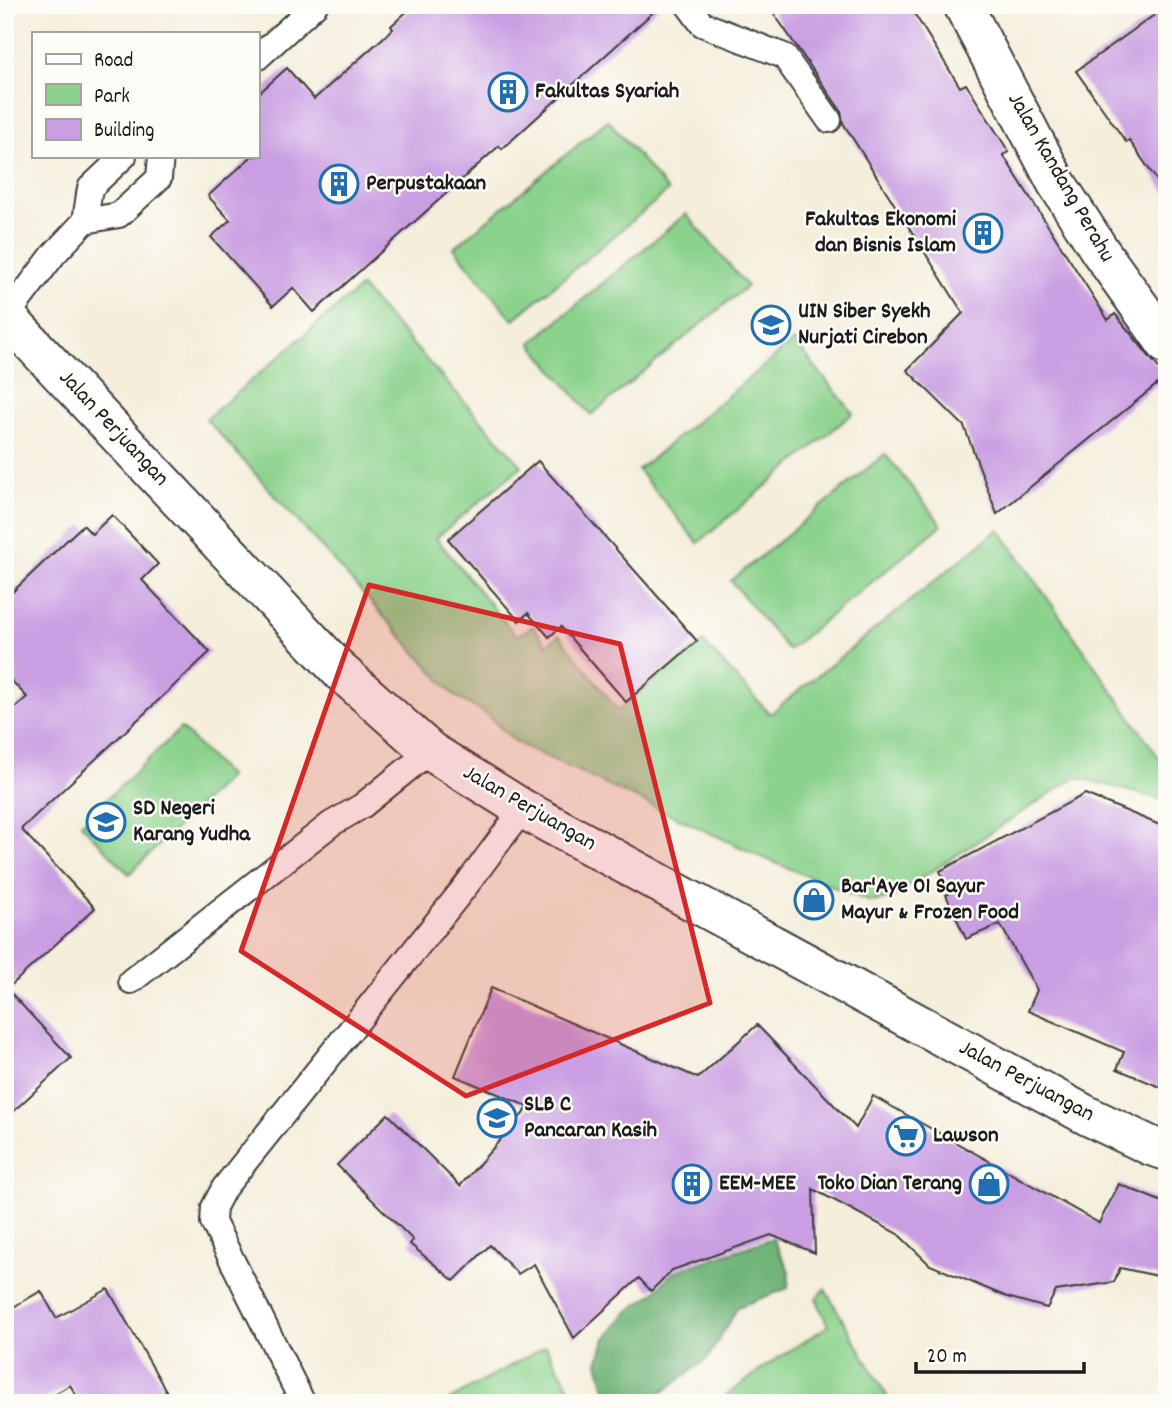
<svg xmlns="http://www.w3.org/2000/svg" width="1172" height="1408" font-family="Dekko,sans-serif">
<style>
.green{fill:#8bd28c;stroke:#547754;stroke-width:2}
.forest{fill:#70b478;stroke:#46684a;stroke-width:2}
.building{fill:#c99ee2}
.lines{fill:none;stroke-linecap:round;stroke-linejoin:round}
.lane-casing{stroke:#3c3c39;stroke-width:28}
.street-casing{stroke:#3c3c39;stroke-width:42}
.secondary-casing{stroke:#3c3c39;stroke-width:42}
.lane{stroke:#fff;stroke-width:24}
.street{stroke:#fff;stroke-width:38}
.secondary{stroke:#fff;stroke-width:38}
.marked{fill:#d62828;fill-opacity:0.2;stroke:#d62828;stroke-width:5;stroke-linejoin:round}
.labels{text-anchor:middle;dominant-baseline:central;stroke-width:5;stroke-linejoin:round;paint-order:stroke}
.poi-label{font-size:23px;font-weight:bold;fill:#1c1c1c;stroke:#fdfcf7;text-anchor:start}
.street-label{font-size:23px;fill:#1c1c1c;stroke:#fdfcf7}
</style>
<rect width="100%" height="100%" fill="#fdfcf7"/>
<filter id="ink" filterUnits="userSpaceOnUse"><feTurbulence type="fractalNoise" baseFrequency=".0143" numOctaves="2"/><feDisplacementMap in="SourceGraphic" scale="14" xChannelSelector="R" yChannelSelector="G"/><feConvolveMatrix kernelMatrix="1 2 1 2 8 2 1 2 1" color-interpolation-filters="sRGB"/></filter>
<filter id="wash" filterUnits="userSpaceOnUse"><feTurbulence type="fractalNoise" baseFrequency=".00686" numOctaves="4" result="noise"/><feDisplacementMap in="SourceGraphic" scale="28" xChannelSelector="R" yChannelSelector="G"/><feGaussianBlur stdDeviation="1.57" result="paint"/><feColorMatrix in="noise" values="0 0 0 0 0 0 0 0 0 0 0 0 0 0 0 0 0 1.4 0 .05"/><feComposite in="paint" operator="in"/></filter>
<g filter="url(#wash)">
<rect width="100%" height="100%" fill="#f4eedb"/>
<path class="green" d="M 608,120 L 668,191 L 513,320 L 454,248 Z
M 686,214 L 747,286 L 591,415 L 531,343 Z
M 361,287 L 522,466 L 436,538 L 516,636 L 533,626 L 547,645 L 559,635 L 618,710 L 703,642 L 770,714 L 999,529 L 1167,769 L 1167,801 L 1076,777 L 889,899 L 870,902 L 764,858 L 517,743 L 486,714 L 455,696 L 206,419 Z
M 794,341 L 853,413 L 698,543 L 638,470 Z
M 885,454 L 942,525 L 788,650 L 731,581 Z
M 181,728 L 229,777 L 129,874 L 81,824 Z
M 825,1289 L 891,1403 L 726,1403 L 723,1398 L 773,1361 L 828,1326 L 816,1298 Z
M 546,1346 L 578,1403 L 444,1403 Z"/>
<path class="forest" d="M 773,1238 L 789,1271 L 788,1288 L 738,1307 L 708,1358 L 648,1403 L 619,1403 L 604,1385 L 598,1362 L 605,1340 L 626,1313 L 654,1293 L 673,1272 Z"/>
<g id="blocks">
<path class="building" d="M 414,5 L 661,5 L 502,149 L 499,146 L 314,312 L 293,288 L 273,306 L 211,237 L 230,220 L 208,196 L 252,156 L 257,156 L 257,95 L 287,68 L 314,99 L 393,29 L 391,26 Z
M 768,5 L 909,5 L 960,87 L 966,84 L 1009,152 L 1003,155 L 1108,320 L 1115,314 L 1166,377 L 997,514 L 964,426 L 907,370 L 963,313 L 843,123 L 841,111 Z
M 1167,6 L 1167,195 L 1129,140 L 1126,142 L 1076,71 Z
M 538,461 L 697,641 L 626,702 L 561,627 L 549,637 L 528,613 L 519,621 L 448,539 Z
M 112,515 L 158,564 L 142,580 L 210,652 L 21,829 L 95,908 L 7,989 L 71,1058 L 5,1119 L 5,717 L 27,697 L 5,674 L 5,599 L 83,525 L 92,534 Z
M 1085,794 L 1167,828 L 1167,1090 L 1117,1069 L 1124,1052 L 1028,1011 L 1037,990 L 1000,924 L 966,939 L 946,895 L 950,893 L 940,871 Z
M 491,988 L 698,1078 L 757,1025 L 856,1128 L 873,1096 L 1099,1223 L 1119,1184 L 1167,1204 L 1167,1278 L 1120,1268 L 1114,1282 L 1056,1291 L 1047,1308 L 1007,1297 L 930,1265 L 898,1234 L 813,1189 L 815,1253 L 771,1235 L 672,1270 L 651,1291 L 639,1278 L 574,1338 L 534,1264 L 518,1274 L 490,1245 L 454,1281 L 410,1244 L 413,1240 L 337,1165 L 388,1114 L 460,1186 L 529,1107 L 455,1076 Z
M 108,1289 L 173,1403 L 81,1403 L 70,1385 L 39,1403 L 5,1403 L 5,1312 L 41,1291 L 56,1318 Z"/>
</g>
</g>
<g filter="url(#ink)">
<use href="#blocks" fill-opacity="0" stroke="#3c3c39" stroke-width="2"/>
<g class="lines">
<defs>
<path id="lane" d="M 688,5 L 702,24 L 784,56 L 829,120
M 257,58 L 315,5
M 85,221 L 90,188 L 124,156
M 7,316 L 54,254 L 85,221 L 119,215 L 159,178 L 161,156
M 131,981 L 331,824 L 362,806 L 430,751
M 303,1403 L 213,1222 L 214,1207 L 224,1188 L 465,887 L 523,809"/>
<path id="street" d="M 963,5 L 1056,182 L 1100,251 L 1167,345"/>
<path id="secondary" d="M 5,315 L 341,672 L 430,751 L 523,809 L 1088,1116 L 1151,1146 L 1167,1151"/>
</defs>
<use href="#lane" class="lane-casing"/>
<use href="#street" class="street-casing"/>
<use href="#secondary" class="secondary-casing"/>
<use href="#lane" class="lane"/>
<use href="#street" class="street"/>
<use href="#secondary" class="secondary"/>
</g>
</g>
<path class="marked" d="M 369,585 L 620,644 L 710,1003 L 466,1096 L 241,951 Z"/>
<defs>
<symbol id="building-ring" viewBox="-11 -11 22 22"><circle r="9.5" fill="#fdfcf7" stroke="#1f6fb2" stroke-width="1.5"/><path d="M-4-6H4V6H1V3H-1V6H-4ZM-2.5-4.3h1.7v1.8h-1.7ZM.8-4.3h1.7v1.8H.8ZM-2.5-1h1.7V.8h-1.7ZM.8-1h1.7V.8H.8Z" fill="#1f6fb2"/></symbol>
<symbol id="university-ring" viewBox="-11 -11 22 22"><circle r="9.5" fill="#fdfcf7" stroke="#1f6fb2" stroke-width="1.5"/><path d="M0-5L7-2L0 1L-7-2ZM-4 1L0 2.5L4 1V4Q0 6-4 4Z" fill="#1f6fb2"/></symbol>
<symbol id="school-ring" viewBox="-11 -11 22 22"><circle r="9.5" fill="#fdfcf7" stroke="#1f6fb2" stroke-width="1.5"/><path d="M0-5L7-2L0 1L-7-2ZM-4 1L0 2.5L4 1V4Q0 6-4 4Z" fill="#1f6fb2"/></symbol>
<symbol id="shop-ring" viewBox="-11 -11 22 22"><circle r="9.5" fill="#fdfcf7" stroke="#1f6fb2" stroke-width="1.5"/><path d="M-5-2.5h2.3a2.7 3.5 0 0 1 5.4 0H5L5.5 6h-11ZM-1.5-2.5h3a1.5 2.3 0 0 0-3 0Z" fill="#1f6fb2"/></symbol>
<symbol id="supermarket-ring" viewBox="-11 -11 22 22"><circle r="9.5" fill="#fdfcf7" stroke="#1f6fb2" stroke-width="1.5"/><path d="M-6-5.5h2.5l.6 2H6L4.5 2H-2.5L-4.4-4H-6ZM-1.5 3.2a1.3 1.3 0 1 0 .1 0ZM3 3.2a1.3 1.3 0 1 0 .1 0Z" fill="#1f6fb2"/></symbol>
</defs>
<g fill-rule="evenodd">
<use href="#building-ring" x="486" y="70" width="44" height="44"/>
<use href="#building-ring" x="317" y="162" width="44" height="44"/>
<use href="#building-ring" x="961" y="211" width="44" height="44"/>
<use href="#university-ring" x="749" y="303" width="44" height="44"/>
<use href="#school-ring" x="84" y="800" width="44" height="44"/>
<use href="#shop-ring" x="792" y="878" width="44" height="44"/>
<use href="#school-ring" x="475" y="1096" width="44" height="44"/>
<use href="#supermarket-ring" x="884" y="1114" width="44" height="44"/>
<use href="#building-ring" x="670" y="1162" width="44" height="44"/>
<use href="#shop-ring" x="967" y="1162" width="44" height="44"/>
</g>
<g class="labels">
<g class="poi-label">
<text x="535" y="92">Fakultas Syariah</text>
<text x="366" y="184">Perpustakaan</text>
<text x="956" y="220" text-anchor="end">Fakultas Ekonomi<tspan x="956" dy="26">dan Bisnis Islam</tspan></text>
<text x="798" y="312">UIN Siber Syekh<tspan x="798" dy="26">Nurjati Cirebon</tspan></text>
<text x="133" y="809">SD Negeri<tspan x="133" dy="26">Karang Yudha</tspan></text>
<text x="841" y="887">Bar'Aye 01 Sayur<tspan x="841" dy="26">Mayur &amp; Frozen Food</tspan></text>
<text x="524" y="1105">SLB C<tspan x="524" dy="26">Pancaran Kasih</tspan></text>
<text x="933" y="1136">Lawson</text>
<text x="719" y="1184">EEM-MEE</text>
<text x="962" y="1184" text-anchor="end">Toko Dian Terang</text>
</g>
<g class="street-label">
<text transform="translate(1060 178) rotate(60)">Jalan Kandang Perahu</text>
<text transform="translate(113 429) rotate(47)">Jalan Perjuangan</text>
<text transform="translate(529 809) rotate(30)">Jalan Perjuangan</text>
<text transform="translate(1026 1082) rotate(28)">Jalan Perjuangan</text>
</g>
</g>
<rect width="1172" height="1408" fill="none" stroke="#fdfcf7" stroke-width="28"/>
<rect x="32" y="32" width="228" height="126" fill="#fdfcf7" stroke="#a3a29f" stroke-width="2"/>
<rect x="46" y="54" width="35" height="10" fill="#ffffff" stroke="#a3a29f" stroke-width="2"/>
<text x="94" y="66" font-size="21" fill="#1c1c1c">Road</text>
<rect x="46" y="84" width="35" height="21" fill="#8bd28c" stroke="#a3a29f" stroke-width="2"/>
<text x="94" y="102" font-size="21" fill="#1c1c1c">Park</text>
<rect x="46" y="119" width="35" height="21" fill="#c99ee2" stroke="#a3a29f" stroke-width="2"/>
<text x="94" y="136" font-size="21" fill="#1c1c1c">Building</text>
<path d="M916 1362v10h168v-10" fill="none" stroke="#1c1c1c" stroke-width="3.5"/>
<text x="927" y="1362" font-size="21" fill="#1c1c1c" stroke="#fdfcf7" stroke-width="5" paint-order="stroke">20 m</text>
</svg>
